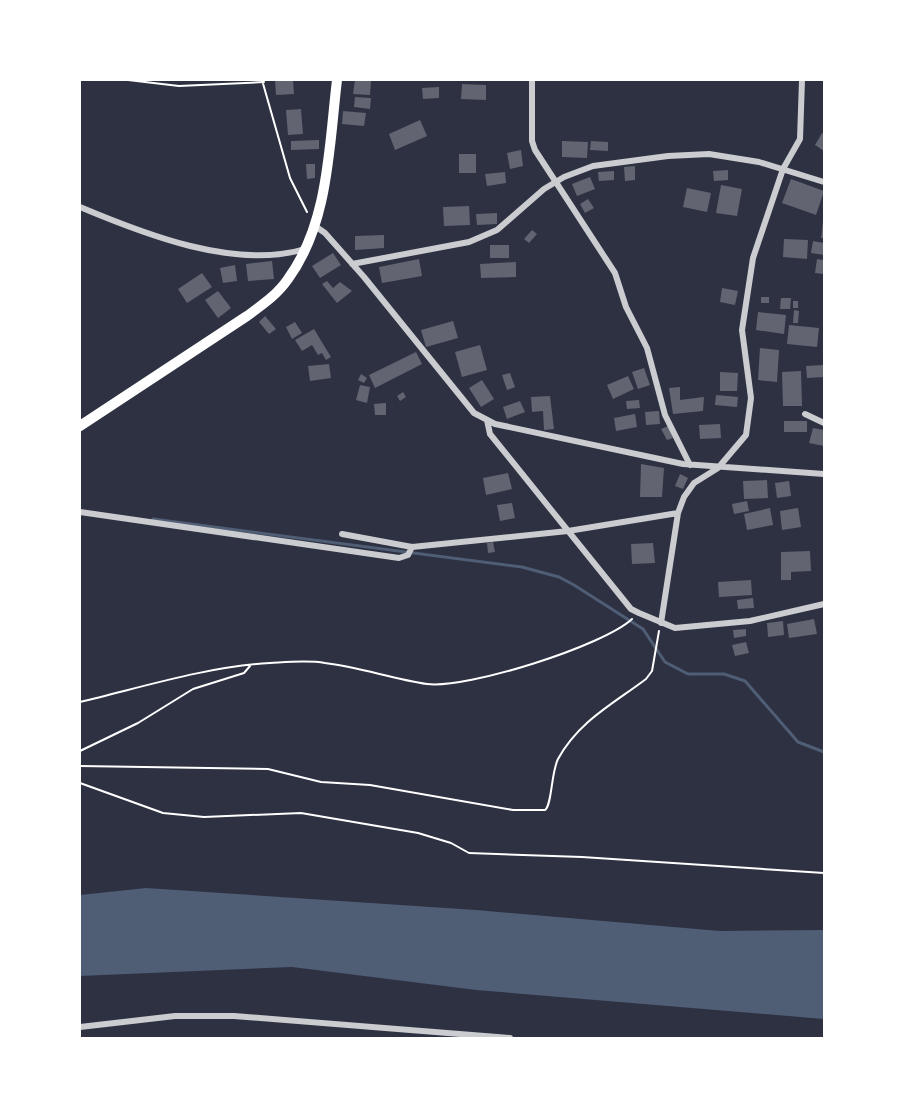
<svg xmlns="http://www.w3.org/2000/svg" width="904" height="1118" font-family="Roboto,sans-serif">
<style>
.water{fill:#4f5d75}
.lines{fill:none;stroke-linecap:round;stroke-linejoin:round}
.stream{stroke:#4f5d75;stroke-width:3}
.building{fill:#626471}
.path{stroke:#fff;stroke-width:2}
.minor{stroke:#caccd0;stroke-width:6}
.primary{stroke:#fff;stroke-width:10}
</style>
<rect width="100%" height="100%" fill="#2d3142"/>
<path class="water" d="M 146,888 L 476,910 L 720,931 L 824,930 L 824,1019 L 476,990 L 292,967 L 80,976 L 80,895 Z"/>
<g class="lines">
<path class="stream" d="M 153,519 L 522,567 L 559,577 L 574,585 L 643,629 L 665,662 L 688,674 L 724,674 L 745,681 L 798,742 L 824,752"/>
</g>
<path class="building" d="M 275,80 L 293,80 L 294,94 L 276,95 Z
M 355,80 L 371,81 L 370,95 L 353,94 Z
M 462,84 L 486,85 L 486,100 L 461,99 Z
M 439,87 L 439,98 L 423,99 L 422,88 Z
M 355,97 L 371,98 L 370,109 L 354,107 Z
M 301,109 L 303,134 L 288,135 L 286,110 Z
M 343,111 L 366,113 L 364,126 L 342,124 Z
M 420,120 L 427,136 L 395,150 L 389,134 Z
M 822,133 L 824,134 L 824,151 L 815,145 Z
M 319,140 L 319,149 L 291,150 L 291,141 Z
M 562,141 L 588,142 L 587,158 L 562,157 Z
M 591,141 L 608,142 L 608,151 L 590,150 Z
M 521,150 L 523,166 L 510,169 L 507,153 Z
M 459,154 L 476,154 L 476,173 L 459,173 Z
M 306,164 L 315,164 L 315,178 L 307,179 Z
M 635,166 L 635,180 L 625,181 L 624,167 Z
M 728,170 L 728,180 L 714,181 L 713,171 Z
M 614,171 L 614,180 L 599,181 L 598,172 Z
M 505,172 L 506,183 L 487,186 L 485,174 Z
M 590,177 L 595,189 L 577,196 L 572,184 Z
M 791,179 L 824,191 L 816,215 L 782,203 Z
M 721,185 L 742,189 L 737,216 L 716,213 Z
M 687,188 L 711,193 L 707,212 L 683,207 Z
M 588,199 L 594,208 L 585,213 L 580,204 Z
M 469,206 L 470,225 L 444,226 L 443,207 Z
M 497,213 L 497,224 L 477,225 L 476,214 Z
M 823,221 L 824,222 L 824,238 L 821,238 Z
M 532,230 L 537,234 L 529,243 L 524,239 Z
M 384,235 L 384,248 L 355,250 L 355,236 Z
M 784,239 L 808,240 L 807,259 L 783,257 Z
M 813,241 L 824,243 L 824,255 L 811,253 Z
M 490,245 L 509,245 L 509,258 L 490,258 Z
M 333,253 L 341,265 L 320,278 L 312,266 Z
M 419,259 L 422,276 L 382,283 L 379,267 Z
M 817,259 L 824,260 L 824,274 L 815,273 Z
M 272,261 L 274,279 L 248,281 L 246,264 Z
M 516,262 L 516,277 L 481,278 L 480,264 Z
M 235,265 L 237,281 L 223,283 L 220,268 Z
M 202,273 L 212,287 L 187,303 L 178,289 Z
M 327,281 L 333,288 L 340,282 L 352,291 L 337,303 L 322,284 Z
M 722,288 L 738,291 L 735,305 L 720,302 Z
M 218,291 L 231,308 L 218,318 L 205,300 Z
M 761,297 L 769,297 L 769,303 L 761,303 Z
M 781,298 L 791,298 L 790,309 L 780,309 Z
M 793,301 L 798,301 L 798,308 L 793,308 Z
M 794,310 L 799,311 L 798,323 L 793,323 Z
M 758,312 L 786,315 L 784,334 L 756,330 Z
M 265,316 L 276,329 L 269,334 L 259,322 Z
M 453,321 L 458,338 L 426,347 L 421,330 Z
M 295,322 L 302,333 L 292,339 L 286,327 Z
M 789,325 L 819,328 L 817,347 L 787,344 Z
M 314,329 L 331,357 L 326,360 L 322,353 L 318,355 L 312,345 L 302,351 L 295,340 Z
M 480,345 L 487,370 L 462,377 L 455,352 Z
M 760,348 L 779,350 L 777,382 L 758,380 Z
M 416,352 L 422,364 L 375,388 L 369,375 Z
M 329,364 L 331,378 L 310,381 L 308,366 Z
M 823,365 L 824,377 L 807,378 L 806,366 Z
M 644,368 L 650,385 L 638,389 L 632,372 Z
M 801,371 L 802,406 L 783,406 L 782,372 Z
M 720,372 L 738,373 L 737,391 L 720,391 Z
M 510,373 L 515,387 L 507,390 L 502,375 Z
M 361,374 L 367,378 L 364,383 L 358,380 Z
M 628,376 L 634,389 L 613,399 L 607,385 Z
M 482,380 L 494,399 L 481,407 L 469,388 Z
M 360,385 L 370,387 L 367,403 L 356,400 Z
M 680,387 L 680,400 L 704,397 L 703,411 L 673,414 L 669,388 Z
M 403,392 L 406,397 L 400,401 L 397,396 Z
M 716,395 L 738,397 L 737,407 L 715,405 Z
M 550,396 L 554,429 L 544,430 L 543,411 L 532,412 L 531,397 Z
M 639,400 L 640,408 L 627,409 L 626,401 Z
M 520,401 L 525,412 L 507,419 L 503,407 Z
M 386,403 L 386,415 L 375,415 L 374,404 Z
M 659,411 L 660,424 L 646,425 L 645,412 Z
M 635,414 L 637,427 L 616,431 L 614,418 Z
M 784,421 L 807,421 L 807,432 L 784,432 Z
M 720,424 L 721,438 L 700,439 L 699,425 Z
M 668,426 L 673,438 L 667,440 L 661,429 Z
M 813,428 L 824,430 L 824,446 L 809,443 Z
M 641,464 L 664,468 L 662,497 L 640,497 Z
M 508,473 L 512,489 L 486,495 L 483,478 Z
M 680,474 L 688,478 L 683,489 L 675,486 Z
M 767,480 L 768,498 L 744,499 L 743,481 Z
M 789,481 L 791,496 L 777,498 L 775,483 Z
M 747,501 L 749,511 L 734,514 L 732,504 Z
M 512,503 L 515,518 L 500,521 L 497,505 Z
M 770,508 L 773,525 L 747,530 L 744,514 Z
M 798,508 L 801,527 L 782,530 L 780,511 Z
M 493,542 L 495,552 L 488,553 L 487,543 Z
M 653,543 L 655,563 L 632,564 L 631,544 Z
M 810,551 L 811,571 L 791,572 L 791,580 L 781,580 L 781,552 Z
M 751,580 L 752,595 L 719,597 L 718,582 Z
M 753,598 L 754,608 L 738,609 L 737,600 Z
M 814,619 L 817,634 L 789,638 L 787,624 Z
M 783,621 L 784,635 L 768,637 L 767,623 Z
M 746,629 L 746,636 L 734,638 L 733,630 Z
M 746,642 L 749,653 L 735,656 L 732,645 Z"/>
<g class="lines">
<path class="path" d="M 128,80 L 179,86 L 264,82
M 262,80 L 290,178 L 307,212
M 80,702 C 143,687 205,667 270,663 C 288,662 308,660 325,663 C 359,667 393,679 427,684 C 467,689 603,646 632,619
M 80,751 L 138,723 L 193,689 L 244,673 L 250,666
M 80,766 L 268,769 L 321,782 L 370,785 L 513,810 L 545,810 C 552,805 551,773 558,759 C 579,721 613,704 646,679 L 652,671 L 659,631
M 80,783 L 163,813 L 204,817 L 301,813 L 418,833 L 451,843 L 469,853 L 582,857 L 824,873"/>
<path class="minor" d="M 532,80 L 532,141 L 535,150 L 615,273 L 626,307 L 647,348 L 665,415 L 690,465
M 80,207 C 144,234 235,270 305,249
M 315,226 L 325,233 L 364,277 L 474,413 L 495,424 L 683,464 L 824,474
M 352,264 L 469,242 L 497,230 L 544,189 L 564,177 L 593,166 L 668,156 L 709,154 L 759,162 L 824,182
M 805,414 L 824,423
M 487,420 L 490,434 L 631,609 L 639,613 L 675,628 L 750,621 L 824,604
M 80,512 L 399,558 L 408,555 L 412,547
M 342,534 L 412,547 L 568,531 L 678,513
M 661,623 L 678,513 L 684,497 L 694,483 L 718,468 L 746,435 L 751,398 L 742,330 L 753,258 L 783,169 L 800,139 L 802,80
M 80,1027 L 175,1016 L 234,1016 L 510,1038"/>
<path class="primary" d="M 80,426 L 247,316 C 262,305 277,295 288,279 C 329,223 329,146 337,80"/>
</g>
<rect width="904" height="1118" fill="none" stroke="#ffffff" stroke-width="162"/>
</svg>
